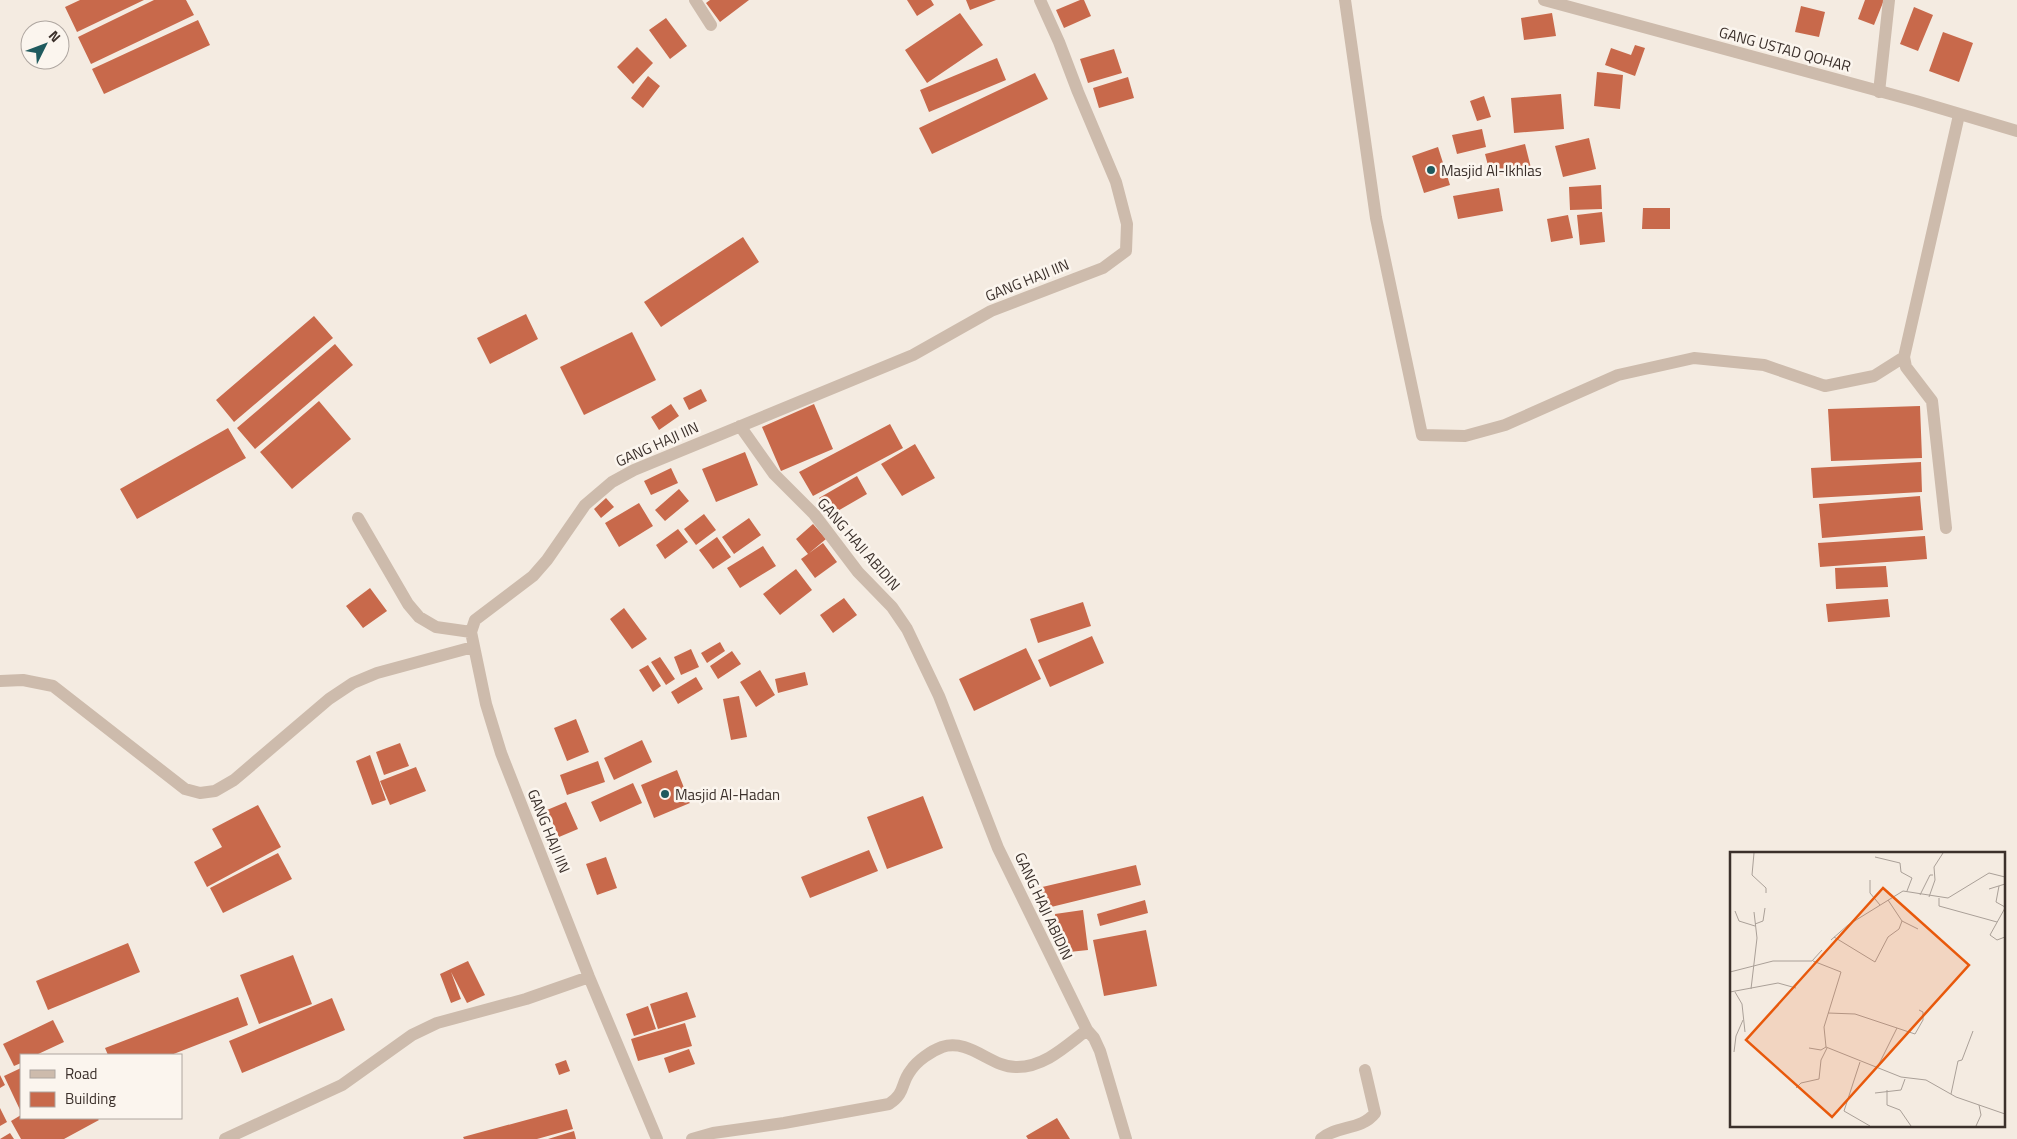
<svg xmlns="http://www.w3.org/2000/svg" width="2017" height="1139" font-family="'Titillium Web',sans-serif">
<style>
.building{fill:#c8694b}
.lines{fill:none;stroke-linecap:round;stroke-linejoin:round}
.minor{stroke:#cdbbac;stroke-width:12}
.tertiary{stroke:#cdbbac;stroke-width:12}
.poi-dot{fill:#1f5a5e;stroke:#fbf5ee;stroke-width:2}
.labels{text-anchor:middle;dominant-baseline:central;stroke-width:5;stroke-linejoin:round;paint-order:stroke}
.street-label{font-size:15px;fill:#3b302b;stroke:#fbf5ee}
.poi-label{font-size:15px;fill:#3b302b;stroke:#fbf5ee;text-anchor:start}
.inset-road{fill:none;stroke:#aaa098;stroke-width:1}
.view{fill:#e8590c;fill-opacity:0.15;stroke:#e8590c;stroke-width:2.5}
.inset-edge{fill:none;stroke:#3b302b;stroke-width:2.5}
</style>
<rect width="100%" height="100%" fill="#f4ebe1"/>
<path class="building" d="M 80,0 L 144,0 L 77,32 L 65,7 Z
M 154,0 L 186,0 L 194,15 L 91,64 L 78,37 Z
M 710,0 L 749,0 L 720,22 L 706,3 Z
M 907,0 L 931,0 L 934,5 L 917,16 Z
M 966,0 L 996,0 L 970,10 Z
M 1080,0 L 1084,0 L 1091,16 L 1064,28 L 1056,10 Z
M 1865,0 L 1884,0 L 1874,25 L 1858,19 Z
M 1801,6 L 1825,12 L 1819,37 L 1795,32 Z
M 1914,7 L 1933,15 L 1918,51 L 1900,44 Z
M 960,13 L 983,45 L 927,83 L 905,50 Z
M 1552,13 L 1556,36 L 1524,40 L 1521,18 Z
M 666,18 L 687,46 L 670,59 L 649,30 Z
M 198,20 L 210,45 L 104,94 L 92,69 Z
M 1943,32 L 1973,43 L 1959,82 L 1929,71 Z
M 1635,45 L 1645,48 L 1635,76 L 1605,65 L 1611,48 L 1631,55 Z
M 637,47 L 653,63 L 633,84 L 617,67 Z
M 1114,49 L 1122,73 L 1088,83 L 1080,59 Z
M 997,58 L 1006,80 L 929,112 L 920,90 Z
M 1597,72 L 1623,75 L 1620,109 L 1594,106 Z
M 1035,73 L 1048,99 L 932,154 L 919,128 Z
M 648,76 L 660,86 L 643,108 L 631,98 Z
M 1128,77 L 1134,98 L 1099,108 L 1093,88 Z
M 1561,94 L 1564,129 L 1514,133 L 1511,98 Z
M 1484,96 L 1491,117 L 1477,121 L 1470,101 Z
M 1482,129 L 1486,147 L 1457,154 L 1452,135 Z
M 1589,138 L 1596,169 L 1563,177 L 1555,146 Z
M 1525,144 L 1531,168 L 1491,177 L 1485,154 Z
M 1438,147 L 1450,185 L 1424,193 L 1412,156 Z
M 1601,185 L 1602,209 L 1570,210 L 1569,187 Z
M 1499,188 L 1503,211 L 1458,219 L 1453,196 Z
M 1643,208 L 1670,208 L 1670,229 L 1642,229 Z
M 1602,212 L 1605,242 L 1580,245 L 1577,215 Z
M 1568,215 L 1573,238 L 1551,242 L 1547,219 Z
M 743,237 L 759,262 L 661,327 L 644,302 Z
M 526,314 L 538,339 L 490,364 L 477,338 Z
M 314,316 L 333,338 L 234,422 L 216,400 Z
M 632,332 L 656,380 L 584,415 L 560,367 Z
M 335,344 L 353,365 L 255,449 L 237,428 Z
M 701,389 L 707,401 L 689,410 L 683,398 Z
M 319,401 L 351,439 L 292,489 L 260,452 Z
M 671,404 L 679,416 L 659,430 L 651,417 Z
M 814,404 L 833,449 L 781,471 L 762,427 Z
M 1920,406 L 1922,458 L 1831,461 L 1828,409 Z
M 890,424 L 903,448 L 813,496 L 799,472 Z
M 228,428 L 246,458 L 137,519 L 120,489 Z
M 915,444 L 935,478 L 902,496 L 881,464 Z
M 745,452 L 758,485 L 716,502 L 702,469 Z
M 1921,462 L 1922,492 L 1813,498 L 1811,468 Z
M 671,468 L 678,483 L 651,495 L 644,481 Z
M 857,476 L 867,494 L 829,516 L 819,498 Z
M 679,489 L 689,501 L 665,521 L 655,510 Z
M 1920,496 L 1923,530 L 1822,538 L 1819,504 Z
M 606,498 L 614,507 L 601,518 L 594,509 Z
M 639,503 L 653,526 L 619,547 L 605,523 Z
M 704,514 L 716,530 L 696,545 L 684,529 Z
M 749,518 L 761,535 L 734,554 L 722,537 Z
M 813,524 L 826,539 L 808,554 L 796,539 Z
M 678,529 L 688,542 L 665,559 L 656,545 Z
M 1925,536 L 1927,559 L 1820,567 L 1818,543 Z
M 717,537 L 731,557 L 713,569 L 699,550 Z
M 823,543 L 837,562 L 815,578 L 801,559 Z
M 763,546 L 776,566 L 740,588 L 727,568 Z
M 1886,566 L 1888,587 L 1836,589 L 1835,568 Z
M 796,569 L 812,590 L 780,615 L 763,594 Z
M 370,588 L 387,611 L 363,628 L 346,606 Z
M 844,598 L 857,615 L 833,633 L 820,615 Z
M 1888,599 L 1890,617 L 1828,622 L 1826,604 Z
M 1083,602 L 1091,626 L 1038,643 L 1030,619 Z
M 624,608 L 647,639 L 632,649 L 610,619 Z
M 1092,636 L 1104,663 L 1050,687 L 1038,660 Z
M 720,642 L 725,651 L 707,663 L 701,653 Z
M 1026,648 L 1041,679 L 974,711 L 959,679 Z
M 691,649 L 699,667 L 681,675 L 674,657 Z
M 732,651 L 741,664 L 718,679 L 710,666 Z
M 660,657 L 675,679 L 666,685 L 651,662 Z
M 648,665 L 661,686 L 653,692 L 639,670 Z
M 760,670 L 775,695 L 756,707 L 740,682 Z
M 805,672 L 808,685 L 778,693 L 775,679 Z
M 696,677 L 703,689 L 678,704 L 671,692 Z
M 739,696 L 747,737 L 731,740 L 723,699 Z
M 576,719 L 589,752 L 567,761 L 554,728 Z
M 642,740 L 652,762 L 614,780 L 604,758 Z
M 400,743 L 409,766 L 384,775 L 376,752 Z
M 370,755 L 386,800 L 372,805 L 356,761 Z
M 598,761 L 605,782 L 567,795 L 560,775 Z
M 416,767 L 426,791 L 390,805 L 380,781 Z
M 677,770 L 690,803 L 654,818 L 641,785 Z
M 633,783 L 642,803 L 600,822 L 591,802 Z
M 923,796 L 943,848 L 887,869 L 867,817 Z
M 566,802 L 578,829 L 559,837 L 547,810 Z
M 258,805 L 281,847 L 207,887 L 194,862 L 222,847 L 212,829 Z
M 869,850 L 878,871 L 810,898 L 801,877 Z
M 278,853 L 292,879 L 223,913 L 210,888 Z
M 606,857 L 617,888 L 597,895 L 586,864 Z
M 1136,865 L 1141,885 L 1043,909 L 1038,888 Z
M 1145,900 L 1148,913 L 1100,926 L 1097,914 Z
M 1083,910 L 1088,950 L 1060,953 L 1055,914 Z
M 1146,930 L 1157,986 L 1104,996 L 1093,940 Z
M 128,943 L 140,972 L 48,1010 L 36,981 Z
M 293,955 L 312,1004 L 259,1024 L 240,975 Z
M 468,961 L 485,995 L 467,1003 L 451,972 L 461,999 L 451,1003 L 440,974 Z
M 687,992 L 696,1017 L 658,1029 L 650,1004 Z
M 238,997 L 248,1025 L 171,1055 L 108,1055 L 105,1048 Z
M 332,998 L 345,1030 L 242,1073 L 229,1041 Z
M 648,1006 L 656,1029 L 634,1036 L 626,1014 Z
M 53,1020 L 64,1042 L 36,1055 L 21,1055 L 21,1063 L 14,1066 L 3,1044 Z
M 685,1023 L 692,1046 L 638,1061 L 631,1039 Z
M 689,1049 L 695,1064 L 669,1073 L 664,1058 Z
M 566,1060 L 570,1071 L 559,1075 L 555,1064 Z
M 21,1068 L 21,1112 L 4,1076 Z
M 0,1075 L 5,1085 L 0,1088 Z
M 0,1108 L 7,1122 L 0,1126 Z
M 567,1109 L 573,1129 L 537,1139 L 464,1139 L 463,1137 Z
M 21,1115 L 21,1118 L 97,1118 L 99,1120 L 64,1139 L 21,1139 L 11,1121 Z
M 1057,1118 L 1070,1139 L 1028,1139 L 1026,1136 Z
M 574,1131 L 576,1139 L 548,1139 Z
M 10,1133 L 14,1139 L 0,1139 Z"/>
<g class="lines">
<path class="minor" d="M 695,0 L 711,25
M 1345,0 L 1376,218 L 1422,435 L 1465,436 L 1505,425 L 1618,375 L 1694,358 L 1764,365 L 1825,386 L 1874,376 L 1904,357
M 1879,92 L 1889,0
M 358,518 L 408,604 L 419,617 L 436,627 L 471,632
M 1946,528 L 1932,401 L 1906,367 L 1904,357 L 1959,115
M 0,681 L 23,680 L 53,686 L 185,789 L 200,793 L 215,791 L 234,780 L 329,699 L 353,683 L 377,673 L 473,647
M 1087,1030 L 1094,1038 L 1100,1051 L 1126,1139
M 225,1139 L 342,1085 L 412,1035 L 437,1023 L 526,999 L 589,977
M 657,1139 L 589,977 L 501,753 L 486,704 L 471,632 L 475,620 L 533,576 L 547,560 L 585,505 L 612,482 L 634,470 L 913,355 L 991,311 L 1103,268 L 1126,251 L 1127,224 L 1116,182 L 1078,92 L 1059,42 L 1040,0
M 692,1139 L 713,1133 L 784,1123 L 889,1104 C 906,1093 900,1084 911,1070 C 917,1061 931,1051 942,1047 C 970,1038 991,1068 1017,1067 C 1045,1067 1067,1045 1087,1030 L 998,848 L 939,696 L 907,629 L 892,607 L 858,572 L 814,514 L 774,474 L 740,426
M 1321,1139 C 1336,1125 1361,1131 1375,1113 L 1365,1070"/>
<path class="tertiary" d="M 1544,0 L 1916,101 L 2017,131"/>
</g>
<g class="poi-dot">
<circle cx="1431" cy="170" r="5"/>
<circle cx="665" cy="794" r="5"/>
</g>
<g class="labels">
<g class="street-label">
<text transform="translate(1785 49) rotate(15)">GANG USTAD QOHAR</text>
<text transform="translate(1027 280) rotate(-22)">GANG HAJI IIN</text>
<text transform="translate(657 444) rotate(-24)">GANG HAJI IIN</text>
<text transform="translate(859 544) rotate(49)">GANG HAJI ABIDIN</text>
<text transform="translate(549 831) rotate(68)">GANG HAJI IIN</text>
<text transform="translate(1044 906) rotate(65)">GANG HAJI ABIDIN</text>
</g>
<g class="poi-label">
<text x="1441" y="170">Masjid Al-Ikhlas</text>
<text x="675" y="794">Masjid Al-Hadan</text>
</g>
</g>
<g transform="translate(1730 852)">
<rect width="275" height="275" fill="#f4ebe1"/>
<path class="inset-road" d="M 24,1 L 22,23 L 36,36 L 36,41M 145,5 L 170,11 L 171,20 L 182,26 L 177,39M 140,28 L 140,41 L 150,53M 269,34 L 266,50 L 275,55M 259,37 L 275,32M 190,43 L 200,23 L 203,23M 199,45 L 205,28 L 204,15 L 213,1M 209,46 L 209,54 L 267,70M 158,48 L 172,69 L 188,77M 275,56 L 260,83 L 267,88 L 275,85M 5,59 L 9,69 L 25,74M 25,72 L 33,69 L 35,56M 104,85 L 145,110 L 158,85 L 169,77 L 172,69M 101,88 L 118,73 L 173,39 L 218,46 L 259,21 L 275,25M 83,109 L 111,120 L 94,175 L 96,195 L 171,225 L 196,228 L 226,245 L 275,262M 0,120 L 43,109 L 82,109 L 92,98M 21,137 L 27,86 L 24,60M 0,140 L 48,131 L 66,136M 5,140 L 12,152 L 15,180M 98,161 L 125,162 L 167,176 L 147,216M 167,176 L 185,182 L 193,168 L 193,160 L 189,158M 79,196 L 91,198 L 96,195M 4,200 L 6,184 L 13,168M 130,210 L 114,259 L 140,274M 66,236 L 71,231 L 89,227 L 91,208 L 97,196M 157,238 L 157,253 L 170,258 L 181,274M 145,241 L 171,238 L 175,227M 221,242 L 228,209 L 232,208 L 243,179M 246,274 L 251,263 L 249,253"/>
<path class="view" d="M 153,36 L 239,113 L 102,265 L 16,188 Z"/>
<rect width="275" height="275" class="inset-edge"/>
</g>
<rect x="20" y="1054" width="162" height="65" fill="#fbf5ee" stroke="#aea6a0"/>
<rect x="30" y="1070" width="25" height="8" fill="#cdbbac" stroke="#aea6a0"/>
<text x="65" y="1079" font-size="15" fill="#3b302b">Road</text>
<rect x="30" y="1092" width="25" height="15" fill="#c8694b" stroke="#aea6a0"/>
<text x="65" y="1104" font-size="15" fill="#3b302b">Building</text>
<g transform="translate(45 45) rotate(48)"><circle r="24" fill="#fbf5ee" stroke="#aea6a0"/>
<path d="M0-4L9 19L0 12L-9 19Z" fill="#1f5a5e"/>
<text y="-8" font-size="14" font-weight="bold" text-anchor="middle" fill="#3b302b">N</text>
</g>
</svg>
